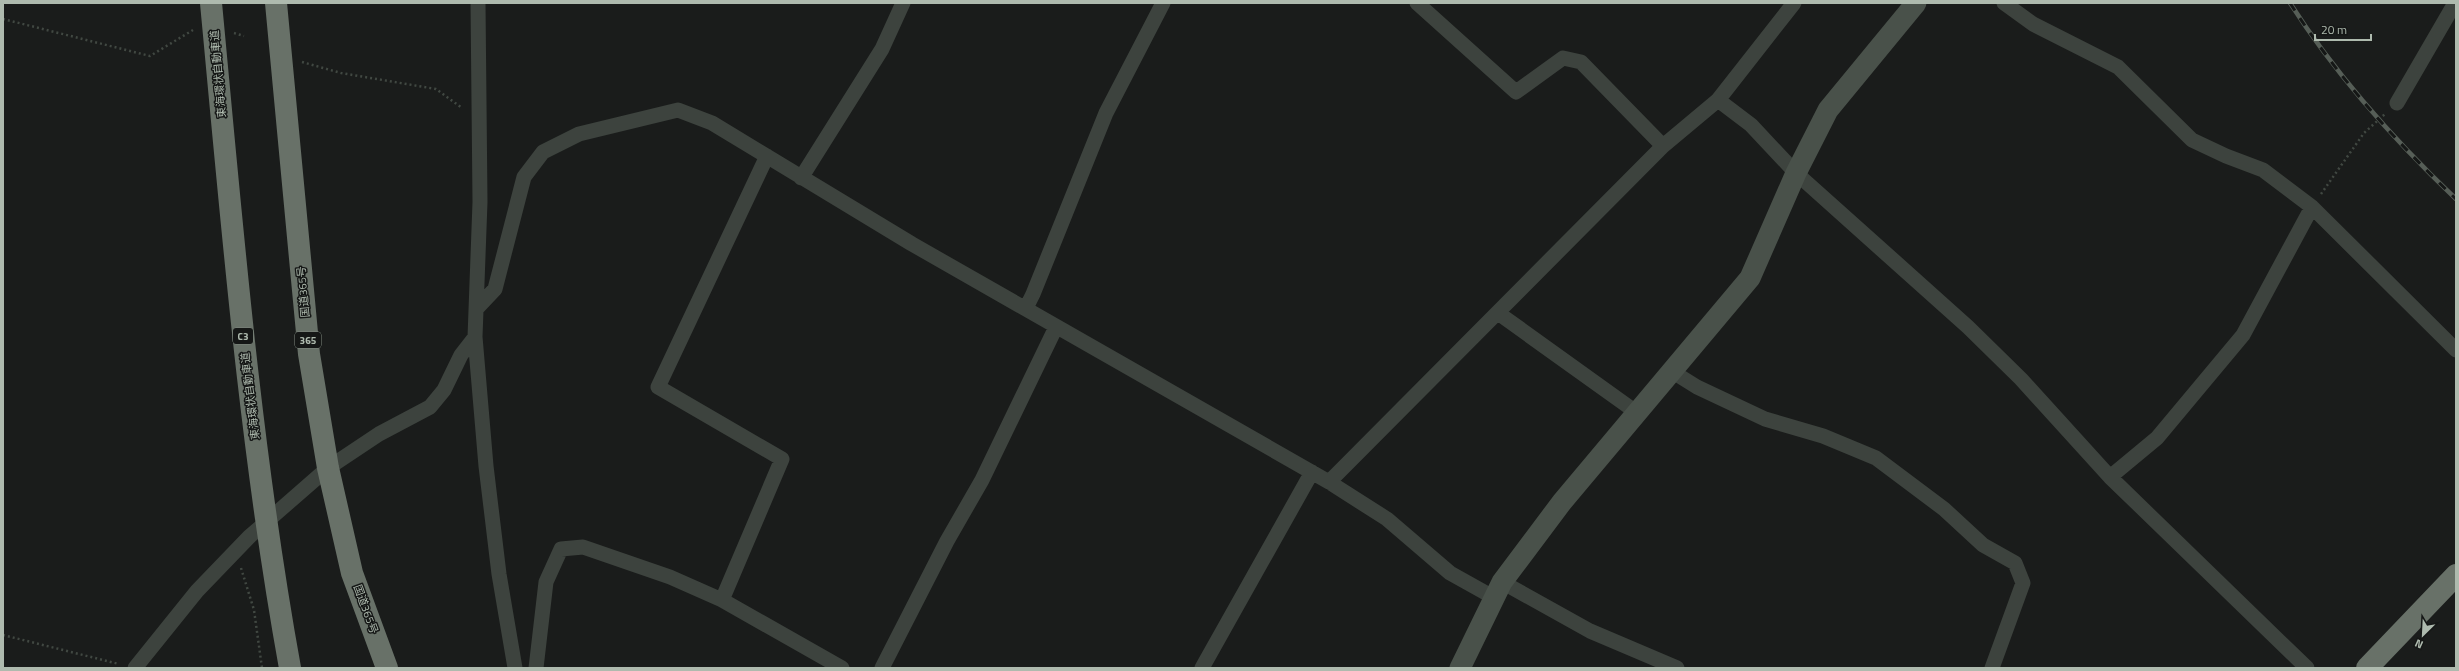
<svg xmlns="http://www.w3.org/2000/svg" width="2459" height="671" font-family="'Titillium Web','Noto Sans JP',sans-serif">
<style>
.lines{fill:none;stroke-linecap:round;stroke-linejoin:round}
.path{stroke:#414842;stroke-width:2.5;stroke-dasharray:2 3;stroke-linecap:butt}
.street{stroke:#3d433e;stroke-width:15}
.secondary{stroke:#49514a;stroke-width:21}
.highway{stroke:#687168;stroke-width:22}
.rail-casing{stroke:#565e57;stroke-width:4.5}
.rail{stroke:#151716;stroke-width:3;stroke-dasharray:9;stroke-linecap:butt}
.highway-bridge{stroke:#687168;stroke-width:22}
.labels{text-anchor:middle;dominant-baseline:central;stroke-width:3;stroke-linejoin:round;paint-order:stroke}
.shield{fill:#151716;stroke:#808980;stroke-width:1}
.shield-label{font-size:10px;font-weight:bold;fill:#aebaae}
.street-label{font-size:11px;fill:#aebaae;stroke:#151716}
</style>
<rect width="100%" height="100%" fill="#1a1c1b"/>
<g class="lines">
<path class="path" d="M 3,19 L 150,56 L 193,30
M 234,33 L 244,36
M 302,62 L 341,73 L 436,89 L 462,108
M 2321,194 L 2364,133 L 2385,114
M 241,568 L 254,610 L 262,668
M 3,635 L 119,664"/>
<path class="street" d="M 478,3 L 480,202 L 475,337 L 486,466 L 499,574 L 515,668
M 1417,3 L 1516,92 L 1563,58 L 1581,62 L 1663,146
M 2004,3 L 2033,24 L 2118,67 L 2192,140 L 2226,156 L 2263,170 L 2312,207 L 2456,350
M 1718,100 L 1751,125 L 1796,173 L 1968,327 L 2021,379 L 2110,477 L 2307,668
M 2397,103 L 2455,3
M 801,178 L 882,49 L 903,3
M 478,307 L 495,289 L 524,177 L 543,152 L 579,134 L 678,110 L 712,123 L 912,244 L 1329,482 L 1387,519 L 1450,573 L 1493,597
M 1026,308 L 1033,294 L 1106,113 L 1163,3
M 1498,313 L 1636,412
M 1673,372 L 1697,387 L 1765,419 L 1823,436 L 1876,458 L 1944,509 L 1983,545 L 2015,563 L 2023,583 L 1992,668
M 2110,477 L 2157,438 L 2243,335 L 2312,207
M 1329,482 L 1663,146 L 1718,100 L 1794,3
M 1502,582 L 1590,631 L 1677,668
M 722,600 L 782,459 L 658,387 L 767,156
M 135,668 L 197,591 L 249,537 L 328,468 L 379,434 L 430,407 L 444,390 L 461,355 L 475,337
M 536,668 L 546,582 L 561,549 L 583,547 L 670,577 L 722,600 L 842,668
M 882,668 L 947,541 L 982,480 L 1056,327
M 1202,668 L 1312,472"/>
<path class="secondary" d="M 1460,668 L 1502,582 L 1562,502 L 1750,278 L 1796,173 L 1828,110 L 1916,3"/>
<path class="highway" d="M 276,3 L 309,354 L 328,468 L 352,573 L 387,668
M 2367,668 L 2456,575"/>
<defs>
<path id="rail" d="M 2290,3 C 2336,75 2394,140 2456,199"/>
</defs>
<use href="#rail" class="rail-casing"/>
<use href="#rail" class="rail"/>
<path class="highway-bridge" d="M 211,3 C 232,225 250,448 290,668"/>
</g>
<g class="labels">
<g class="shield">
<rect x="233" y="328" width="20" height="16" rx="3"/>
<rect x="295" y="332" width="26" height="16" rx="3"/>
</g>
<g class="shield-label">
<text x="243" y="336">C3</text>
<text x="308" y="340">365</text>
</g>
<g class="street-label">
<text transform="translate(218 74) rotate(-95)">東海環状自動車道</text>
<text transform="translate(303 292) rotate(-95)">国道365号</text>
<text transform="translate(250 396) rotate(-97)">東海環状自動車道</text>
<text transform="translate(366 609) rotate(70)">国道365号</text>
</g>
</g>
<rect width="2459" height="671" fill="none" stroke="#aebaae" stroke-width="8"/>
<g transform="translate(2423 635) rotate(204)" stroke="#151716" stroke-width="3" paint-order="stroke">
<path d="M0-3L7 15L0 10L-7 15Z" fill="#aebaae"/>
<text y="-6" font-size="11" font-weight="bold" text-anchor="middle" fill="#aebaae">N</text>
</g>
<path d="M2315 34v6h56v-6" fill="none" stroke="#aebaae" stroke-width="2"/>
<text x="2321" y="34" font-size="12" fill="#aebaae" stroke="#151716" stroke-width="3" paint-order="stroke">20 m</text>
</svg>
